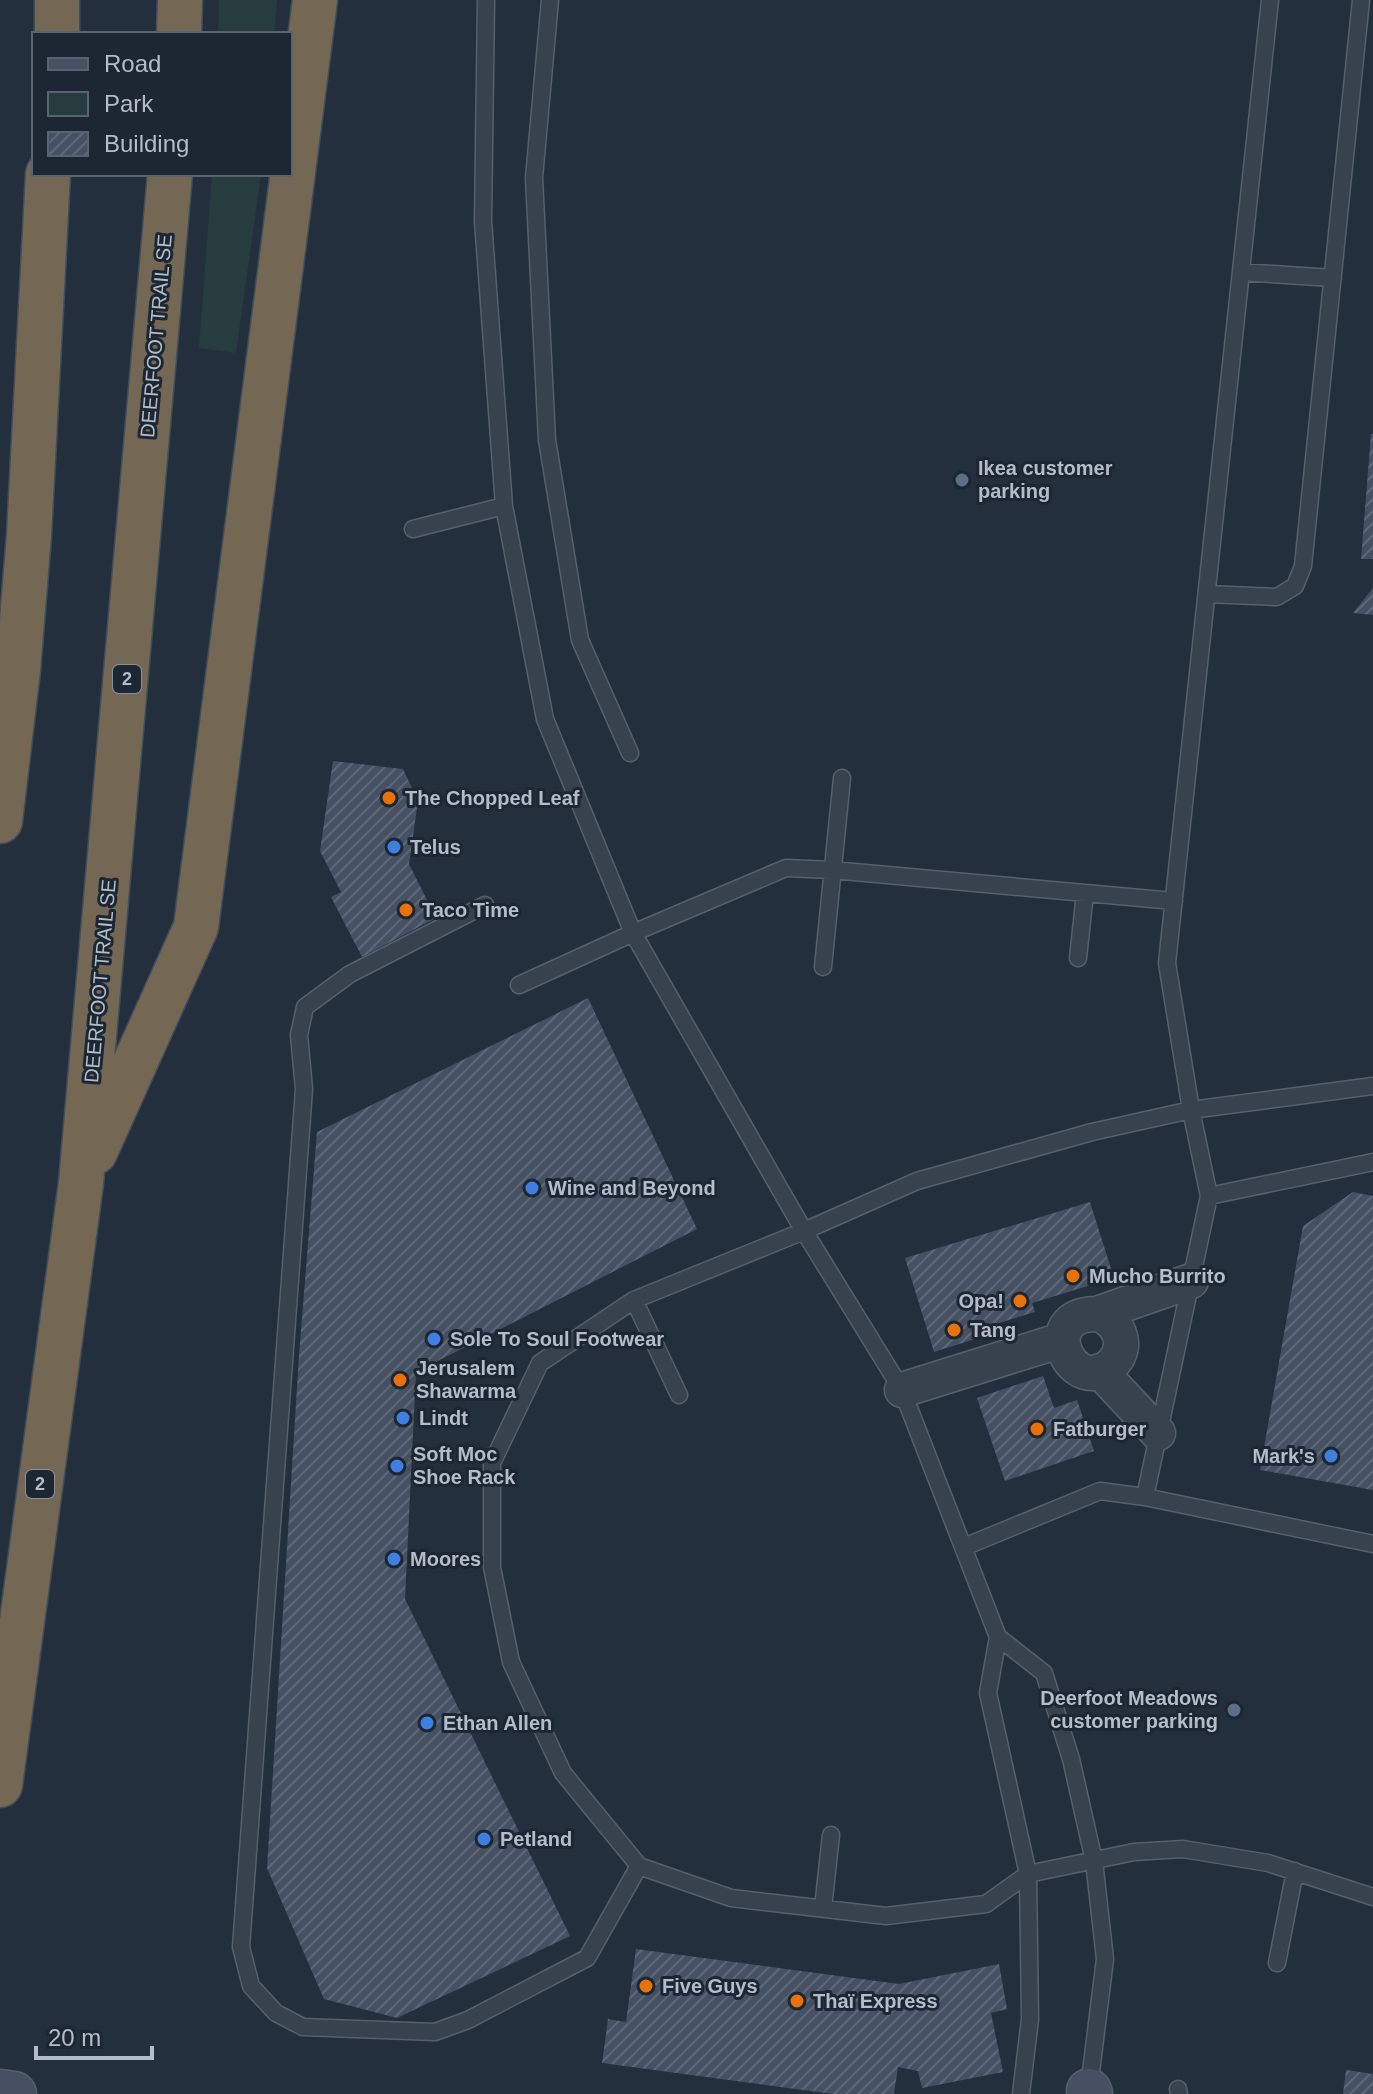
<svg xmlns="http://www.w3.org/2000/svg" width="1373" height="2094" font-family="Arial,sans-serif">
<style>
.green{fill:#263c3f}
.building{fill:url(#building-hatch)}
.lines{fill:none;stroke-linecap:round;stroke-linejoin:round}
.lane-casing{stroke:#565f6c;stroke-width:19}
.street-casing{stroke:#565f6c;stroke-width:37}
.secondary-casing{stroke:#565f6c;stroke-width:47}
.highway-casing{stroke:#434c59;stroke-width:47}
.lane{stroke:#38414e;stroke-width:16}
.street{stroke:#38414e;stroke-width:34}
.secondary{stroke:#465061;stroke-width:44}
.highway{stroke:#746855;stroke-width:44}
.service-dot{fill:#5c6f8a;stroke:#1d2633;stroke-width:3}
.food-dot{fill:#e8710a;stroke:#1d2633;stroke-width:3}
.shop-dot{fill:#3f7fe0;stroke:#1d2633;stroke-width:3}
.labels{text-anchor:middle;dominant-baseline:central;stroke-width:6;stroke-linejoin:round;paint-order:stroke}
.shield{fill:#1d2633;stroke:#878f9c;stroke-width:2}
.shield-label{font-size:18px;font-weight:bold;fill:#b4bcc9}
.street-label{font-size:20px;fill:#b4bcc9;stroke:#1d2633}
.poi-label{font-size:20px;font-weight:bold;fill:#b4bcc9;stroke:#1d2633;text-anchor:start}
</style>
<defs>
<pattern id="building-hatch" width="6" height="6" patternUnits="userSpaceOnUse" patternTransform="scale(2)"><rect width="6" height="6" fill="#455162"/><path d="M-1 1l2-2M0 6l6-6M5 7l2-2" fill="none" stroke="#5d6877"/></pattern>
</defs>
<rect width="100%" height="100%" fill="#242f3e"/>
<path class="green" d="M 219,0 L 277,0 L 274,34 L 218,34 Z
M 212,174 L 261,174 L 236,353 L 199,348 Z"/>
<path class="building" d="M 1371,434 L 1373,434 L 1373,559 L 1361,559 Z
M 1373,588 L 1373,615 L 1353,613 Z
M 333,761 L 403,769 L 418,801 L 409,864 L 436,918 L 362,957 L 331,897 L 341,892 L 320,851 Z
M 588,998 L 697,1229 L 416,1372 L 405,1599 L 570,1936 L 397,2018 L 324,1999 L 267,1868 L 299,1355 L 317,1132 Z
M 1353,1192 L 1373,1196 L 1373,1490 L 1260,1470 L 1303,1226 Z
M 1090,1202 L 1114,1278 L 1032,1303 L 1035,1312 L 976,1330 L 978,1338 L 934,1352 L 905,1258 Z
M 1043,1376 L 1054,1408 L 1077,1400 L 1094,1451 L 1005,1481 L 977,1398 Z
M 636,1949 L 899,1984 L 999,1964 L 1007,2009 L 991,2013 L 1003,2072 L 922,2088 L 918,2071 L 898,2067 L 894,2094 L 832,2094 L 602,2063 L 608,2019 L 626,2022 Z
M 1346,2070 L 1373,2074 L 1373,2094 L 1343,2094 Z"/>
<g class="lines">
<defs>
<path id="lane" d="M 486,0 L 483,221 L 504,506 L 545,719 L 633,933 L 804,1231 L 902,1390 L 998,1637 L 1044,1673 L 1071,1759 L 1094,1861 L 1105,1959 L 1089,2088
M 550,0 L 534,178 L 547,440 L 580,640 L 630,753
M 1241,272 L 1333,278
M 413,529 L 504,506
M 1207,594 L 1277,597 L 1295,586 L 1303,566 L 1361,0
M 485,905 L 350,974 L 305,1007 L 299,1035 L 304,1089 L 241,1947 L 251,1986 L 276,2013 L 303,2027 L 435,2032 L 468,2020 L 587,1958 L 639,1866
M 1078,958 L 1085,893
M 823,967 L 842,778
M 519,985 L 633,933 L 786,868 L 832,870 L 1174,901
M 1373,1086 L 1191,1110 L 1092,1132 L 917,1181 L 804,1231 L 634,1300 L 540,1363 L 492,1463 L 492,1567 L 511,1662 L 563,1773 L 639,1866 L 731,1898 L 886,1916 L 986,1904 L 1028,1874 L 1134,1852 L 1183,1849 L 1268,1863 L 1373,1897
M 1209,1196 L 1373,1162
M 634,1300 L 679,1395
M 1145,1497 L 1209,1196 L 1191,1110 L 1167,963 L 1270,0
M 964,1547 L 1100,1491 L 1145,1497 L 1373,1544
M 998,1637 L 988,1693 L 1028,1874 L 1030,2019 L 1021,2094
M 823,1908 L 831,1835
M 1277,1963 L 1295,1871
M 1178,2089 L 1179,2094"/>
<path id="street" d="M 1097,1314 C 1118,1320 1130,1345 1113,1363 C 1074,1402 1031,1314 1097,1314 L 1191,1281
M 1100,1371 L 1158,1433
M 902,1390 L 1062,1340"/>
<path id="secondary" d="M 1089,2091 L 1090,2094
M 0,2092 L 14,2094"/>
<path id="highway" d="M 57,34 L 57,0
M 179,34 L 180,0
M 0,821 L 18,670 L 29,535 L 48,174
M 95,1152 L 196,927 L 315,0
M 0,1785 L 81,1183 L 170,174"/>
</defs>
<use href="#lane" class="lane-casing"/>
<use href="#street" class="street-casing"/>
<use href="#secondary" class="secondary-casing"/>
<use href="#highway" class="highway-casing"/>
<use href="#lane" class="lane"/>
<use href="#street" class="street"/>
<use href="#secondary" class="secondary"/>
<use href="#highway" class="highway"/>
</g>
<g class="service-dot">
<circle cx="962" cy="480" r="8"/>
<circle cx="1234" cy="1710" r="8"/>
</g>
<g class="food-dot">
<circle cx="389" cy="798" r="8"/>
<circle cx="406" cy="910" r="8"/>
<circle cx="1073" cy="1276" r="8"/>
<circle cx="1020" cy="1301" r="8"/>
<circle cx="954" cy="1330" r="8"/>
<circle cx="400" cy="1380" r="8"/>
<circle cx="1037" cy="1429" r="8"/>
<circle cx="646" cy="1986" r="8"/>
<circle cx="797" cy="2001" r="8"/>
</g>
<g class="shop-dot">
<circle cx="394" cy="847" r="8"/>
<circle cx="532" cy="1188" r="8"/>
<circle cx="434" cy="1339" r="8"/>
<circle cx="403" cy="1418" r="8"/>
<circle cx="1331" cy="1456" r="8"/>
<circle cx="397" cy="1466" r="8"/>
<circle cx="394" cy="1559" r="8"/>
<circle cx="427" cy="1723" r="8"/>
<circle cx="484" cy="1839" r="8"/>
</g>
<g class="labels">
<g class="shield">
<rect x="113" y="665" width="28" height="28" rx="6"/>
<rect x="26" y="1470" width="28" height="28" rx="6"/>
</g>
<g class="shield-label">
<text x="127" y="679">2</text>
<text x="40" y="1484">2</text>
</g>
<g class="street-label">
<text transform="translate(156 336) rotate(-85)">DEERFOOT TRAIL SE</text>
<text transform="translate(100 981) rotate(-85)">DEERFOOT TRAIL SE</text>
</g>
<g class="poi-label">
<text x="978" y="468">Ikea customer<tspan x="978" dy="23">parking</tspan></text>
<text x="405" y="798">The Chopped Leaf</text>
<text x="410" y="847">Telus</text>
<text x="422" y="910">Taco Time</text>
<text x="548" y="1188">Wine and Beyond</text>
<text x="1089" y="1276">Mucho Burrito</text>
<text x="1004" y="1301" text-anchor="end">Opa!</text>
<text x="970" y="1330">Tang</text>
<text x="450" y="1339">Sole To Soul Footwear</text>
<text x="416" y="1368">Jerusalem<tspan x="416" dy="23">Shawarma</tspan></text>
<text x="419" y="1418">Lindt</text>
<text x="1053" y="1429">Fatburger</text>
<text x="413" y="1454">Soft Moc<tspan x="413" dy="23">Shoe Rack</tspan></text>
<text x="1315" y="1456" text-anchor="end">Mark's</text>
<text x="410" y="1559">Moores</text>
<text x="1218" y="1698" text-anchor="end">Deerfoot Meadows<tspan x="1218" dy="23">customer parking</tspan></text>
<text x="443" y="1723">Ethan Allen</text>
<text x="500" y="1839">Petland</text>
<text x="662" y="1986">Five Guys</text>
<text x="813" y="2001">Thaï Express</text>
</g>
</g>
<rect x="32" y="32" width="260" height="144" fill="#1d2633" stroke="#59626f" stroke-width="2"/>
<rect x="48" y="58" width="40" height="12" fill="#465061" stroke="#59626f" stroke-width="2"/>
<text x="104" y="72" font-size="24" fill="#b4bcc9">Road</text>
<rect x="48" y="92" width="40" height="24" fill="#263c3f" stroke="#59626f" stroke-width="2"/>
<text x="104" y="112" font-size="24" fill="#b4bcc9">Park</text>
<rect x="48" y="132" width="40" height="24" fill="url(#building-hatch)" stroke="#59626f" stroke-width="2"/>
<text x="104" y="152" font-size="24" fill="#b4bcc9">Building</text>
<path d="M36 2046v12h116v-12" fill="none" stroke="#b4bcc9" stroke-width="4"/>
<text x="48" y="2046" font-size="24" fill="#b4bcc9" stroke="#1d2633" stroke-width="6" paint-order="stroke">20 m</text>
</svg>
